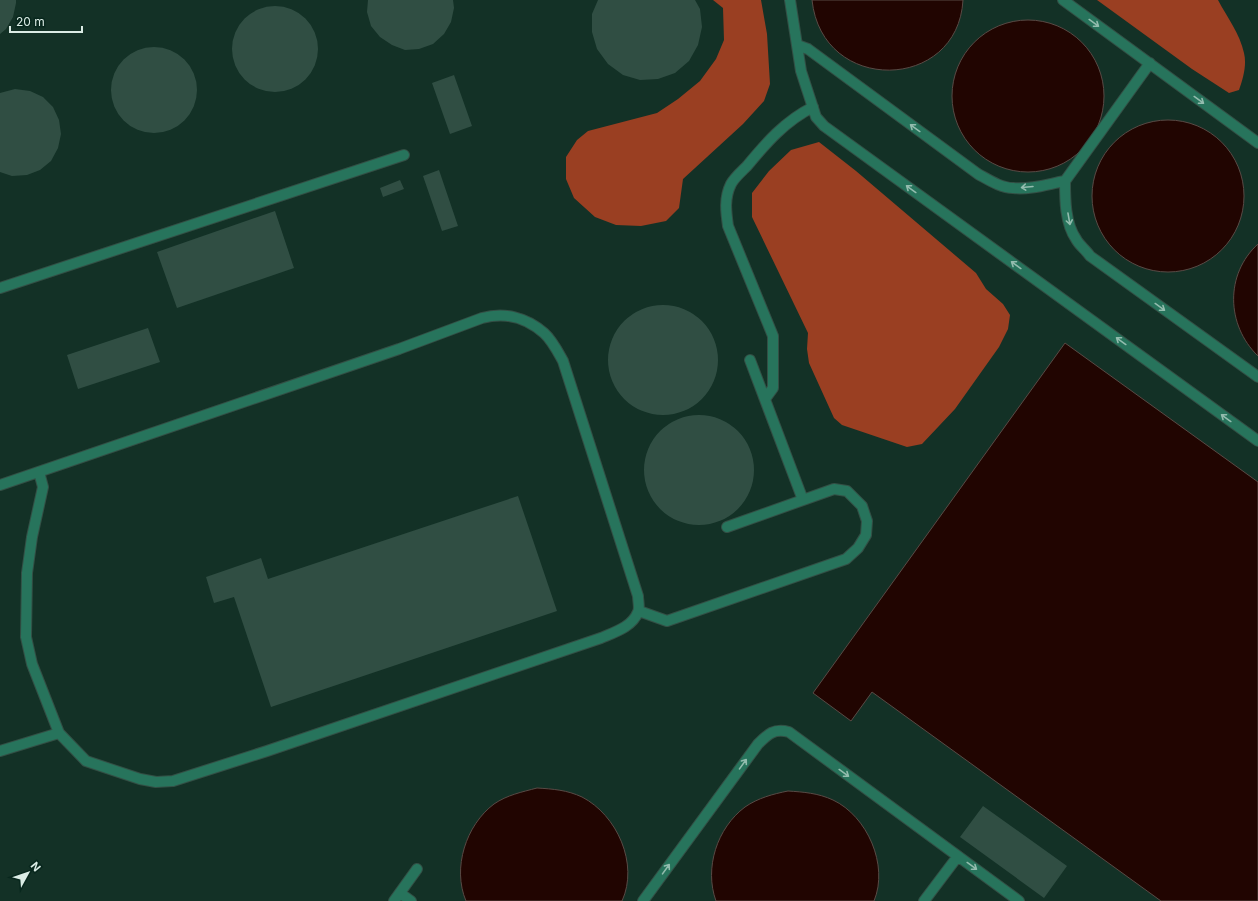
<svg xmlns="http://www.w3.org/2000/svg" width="1258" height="901" font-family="Inter,sans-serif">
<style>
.forest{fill:#9a3f22}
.water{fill:#210501;stroke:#594a45}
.building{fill:#304e43}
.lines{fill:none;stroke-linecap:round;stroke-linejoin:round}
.minor-casing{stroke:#334f45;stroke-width:12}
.minor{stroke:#27745c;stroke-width:10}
.oneway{stroke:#93bcae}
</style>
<rect width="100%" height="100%" fill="#133126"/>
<path class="forest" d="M 713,0 L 761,0 L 767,34 L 770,84 L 764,101 L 743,124 L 683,179 L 679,208 L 666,221 L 641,226 L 616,225 L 595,217 L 574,198 L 566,179 L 566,157 L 577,140 L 588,131 L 657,113 L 678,99 L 700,81 L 716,59 L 724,40 L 723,8 Z
M 1097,0 L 1218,0 C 1227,17 1240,34 1244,53 C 1247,65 1243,79 1239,90 L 1229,93 L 1192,69 Z
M 819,142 L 856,171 L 976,273 L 986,289 L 1003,304 L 1010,315 L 1008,329 L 999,347 L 955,409 L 922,444 L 907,447 L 842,425 L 834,418 L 809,363 L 807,349 L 808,333 L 752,217 L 752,193 L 769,171 L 791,150 Z"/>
<path class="water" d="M 812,0 L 963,0 C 958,92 822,95 812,0 Z
M952 96a76 76 0 1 1 152 0a76 76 0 1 1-152 0Z
M1092 196a76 76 0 1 1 152 0a76 76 0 1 1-152 0Z
M 1258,244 L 1258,356 C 1226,325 1225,274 1258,244 Z
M 1065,343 L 1258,482 L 1258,901 L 1161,901 L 872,692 L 851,721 L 813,693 Z
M 537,788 C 553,789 567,790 582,797 C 617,815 639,864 622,901 L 466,901 C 452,868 466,825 494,804 C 507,795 522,792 537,788 Z
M 788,791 C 803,792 818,793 833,800 C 867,816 889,865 874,901 L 716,901 C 704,868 717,828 745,807 C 758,798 773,794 788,791 Z"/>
<path class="building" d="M 0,0 L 16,0 L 16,3 L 13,17 L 6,29 L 0,34 Z
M 368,0 L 453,0 L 454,8 L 451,22 L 444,34 L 433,44 L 419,49 L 405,50 L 392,45 L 380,37 L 371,26 L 367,12 Z
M 598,0 L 695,0 L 700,9 L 702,27 L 698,45 L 689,61 L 675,73 L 658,79 L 640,80 L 623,75 L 608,64 L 597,49 L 592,32 L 592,14 Z
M232 49a43 43 0 1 1 86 0a43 43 0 1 1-86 0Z
M111 90a43 43 0 1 1 86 0a43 43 0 1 1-86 0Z
M 454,75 L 472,126 L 450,134 L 432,83 Z
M 15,89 L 30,91 L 43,97 L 53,107 L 59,120 L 61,134 L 58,148 L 51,161 L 40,170 L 27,175 L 12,176 L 0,172 L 0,93 Z
M 439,170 L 458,226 L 442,231 L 423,176 Z
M 400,180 L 404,189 L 383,197 L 380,188 Z
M 275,211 L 294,268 L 177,308 L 157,252 Z
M608 360a55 55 0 1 1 110 0a55 55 0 1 1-110 0Z
M 148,328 L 160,362 L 78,389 L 67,355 Z
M644 470a55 55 0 1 1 110 0a55 55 0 1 1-110 0Z
M 518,496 L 557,611 L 271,707 L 234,597 L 214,603 L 206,577 L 261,558 L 268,579 Z
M 983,806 L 1067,866 L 1044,898 L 960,837 Z"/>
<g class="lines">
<defs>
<path id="minor" d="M 790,0 L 801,71 L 816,117 L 824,126 L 1258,441
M 1063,0 L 1258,143
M 797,45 L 808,49 L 978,174 C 989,180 1001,188 1013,188 C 1030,190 1048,184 1065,181
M 1150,63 L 1065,181 C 1065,199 1065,223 1076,239 C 1079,245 1086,250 1090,256 L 1258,377
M 0,288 L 404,155
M 750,360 L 803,500
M 765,399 L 773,388 L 773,336 L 728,226 C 726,212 724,198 731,184 C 734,178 742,171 747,166 C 766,143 785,121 813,107
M 39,472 L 43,487 L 32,537 L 27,573 L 26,637 L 32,664 L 59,733
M 0,485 L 399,349 L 482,318 C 504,312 526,317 544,333 C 552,340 558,352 563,361 L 638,596 C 638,601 640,608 638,612 C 632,627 615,632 601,638 L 267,751 L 173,781 L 156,782 L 140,779 L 86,761 L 59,733 L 0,751
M 639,611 L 667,621 L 846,559 L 858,548 L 866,535 L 867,521 L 862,506 L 847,491 L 834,489 L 727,527
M 400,893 L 411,901
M 394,901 L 417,869
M 643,901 L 758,744 C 768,734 774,728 789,732 L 1019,901
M 924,901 L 958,856"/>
</defs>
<use href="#minor" class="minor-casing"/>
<use href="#minor" class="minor"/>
</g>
<defs><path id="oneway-shaft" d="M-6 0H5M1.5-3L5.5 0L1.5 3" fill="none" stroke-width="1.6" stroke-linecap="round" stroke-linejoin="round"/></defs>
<g class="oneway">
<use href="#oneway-shaft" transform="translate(1094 23) rotate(36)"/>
<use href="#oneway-shaft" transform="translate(1199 100) rotate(36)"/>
<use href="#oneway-shaft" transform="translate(915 128) rotate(-144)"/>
<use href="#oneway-shaft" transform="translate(1027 187) rotate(175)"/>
<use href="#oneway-shaft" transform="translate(911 189) rotate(-144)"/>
<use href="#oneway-shaft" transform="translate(1069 219) rotate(80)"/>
<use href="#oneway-shaft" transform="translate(1016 265) rotate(-144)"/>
<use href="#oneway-shaft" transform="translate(1160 307) rotate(36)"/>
<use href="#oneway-shaft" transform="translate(1121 341) rotate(-144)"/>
<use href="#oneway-shaft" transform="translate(1226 418) rotate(-144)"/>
<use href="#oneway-shaft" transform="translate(743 764) rotate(-54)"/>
<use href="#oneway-shaft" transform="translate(844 773) rotate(36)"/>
<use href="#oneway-shaft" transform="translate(972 866) rotate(36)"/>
<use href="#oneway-shaft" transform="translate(666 869) rotate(-54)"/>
</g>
<g transform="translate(28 873) rotate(50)" stroke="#08271d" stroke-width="3" paint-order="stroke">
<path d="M0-3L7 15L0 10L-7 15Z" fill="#dbece5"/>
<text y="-6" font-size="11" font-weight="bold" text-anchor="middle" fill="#dbece5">N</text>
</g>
<path d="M10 26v6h72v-6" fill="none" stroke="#dbece5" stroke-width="2"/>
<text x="16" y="26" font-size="12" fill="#dbece5" stroke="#08271d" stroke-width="3" paint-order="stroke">20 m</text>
</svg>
